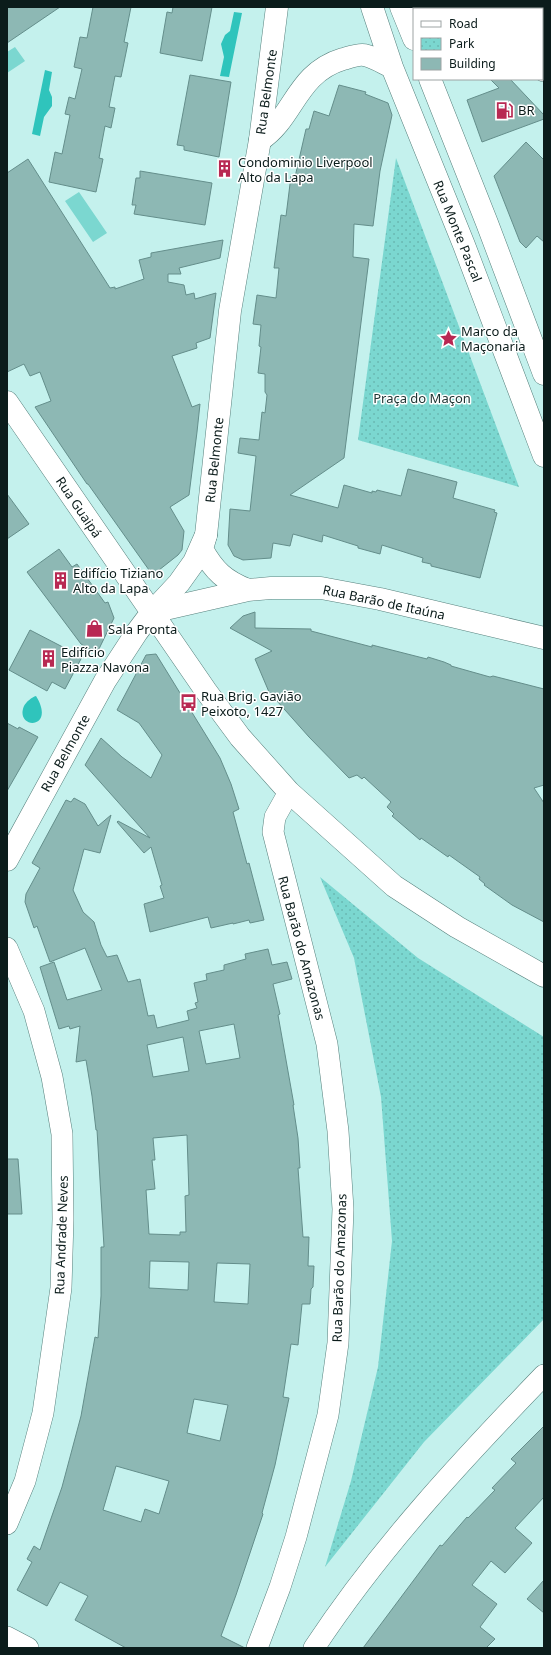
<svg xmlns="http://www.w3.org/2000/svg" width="551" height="1655" font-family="'Noto Sans',sans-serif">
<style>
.grass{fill:#7bd7d0}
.park{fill:url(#park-dots)}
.water{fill:#2fc4bc}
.building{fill:#8db8b4;stroke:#648e8b;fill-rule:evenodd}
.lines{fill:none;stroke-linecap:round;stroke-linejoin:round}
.minor-casing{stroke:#57817d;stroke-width:22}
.tertiary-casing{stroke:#57817d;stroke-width:23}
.secondary-casing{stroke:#57817d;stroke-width:23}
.primary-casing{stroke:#57817d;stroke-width:23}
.minor{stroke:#fff;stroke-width:21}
.tertiary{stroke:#fff;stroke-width:22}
.secondary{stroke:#fff;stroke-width:22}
.primary{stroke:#fff;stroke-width:22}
.labels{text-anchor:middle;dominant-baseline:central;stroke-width:3;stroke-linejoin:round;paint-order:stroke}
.street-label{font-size:13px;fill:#0b1c1b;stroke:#fff}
.poi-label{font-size:13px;fill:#0b1c1b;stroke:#fff;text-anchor:start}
.park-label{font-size:13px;fill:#203735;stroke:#fff}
</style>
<defs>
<pattern id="park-dots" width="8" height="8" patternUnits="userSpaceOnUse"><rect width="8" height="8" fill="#7bd7d0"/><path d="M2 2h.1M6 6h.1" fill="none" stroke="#69b8b2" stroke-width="1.8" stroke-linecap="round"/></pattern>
</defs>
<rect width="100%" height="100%" fill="#c4f1ed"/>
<path class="grass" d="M 15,47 L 25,61 L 7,73 L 7,52 Z
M 79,192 L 107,233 L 93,242 L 65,201 Z"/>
<path class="park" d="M 396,158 L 519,487 L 358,440 Z
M 320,877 L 418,958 L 544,1037 L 544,1319 L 424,1442 L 325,1567 L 351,1481 L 378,1367 L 392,1241 L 381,1097 L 354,958 Z"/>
<path class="water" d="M 234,12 L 242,13 L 229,77 L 220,76 L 224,57 L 221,44 L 225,35 L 230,31 Z
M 45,70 L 52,72 L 49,90 L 52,97 L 52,106 L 44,117 L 40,136 L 32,134 Z
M 36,696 C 57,730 14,730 24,706 C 26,702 32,697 36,696 Z"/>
<path class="building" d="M 7,7 L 60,7 L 7,43 Z
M 93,7 L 131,7 L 124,42 L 128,43 L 121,77 L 115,76 L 109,107 L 115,108 L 111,128 L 105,126 L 99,158 L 103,159 L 96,192 L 49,182 L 55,152 L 62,154 L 70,115 L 65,114 L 69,97 L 75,99 L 82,69 L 74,67 L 80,37 L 87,38 Z
M 173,7 L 212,7 L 202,61 L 160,53 L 167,12 L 172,13 Z
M 190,75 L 231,82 L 219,157 L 184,150 L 184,146 L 177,145 Z
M 490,79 L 510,79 L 544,115 L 544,119 L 482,142 L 467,100 L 499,88 Z
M 339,85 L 366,92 L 365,94 L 388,103 L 392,115 L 380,171 L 373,226 L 354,224 L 353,257 L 369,259 L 344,458 L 290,495 L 338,508 L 344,485 L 372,493 L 372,491 L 376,492 L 377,490 L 401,496 L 408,469 L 457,482 L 453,498 L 495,510 L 494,512 L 497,513 L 480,578 L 431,566 L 431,564 L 422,562 L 423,558 L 382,545 L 380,554 L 358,548 L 358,546 L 323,535 L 322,542 L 293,534 L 290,546 L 273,543 L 271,558 L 243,560 L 234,556 L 228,545 L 230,509 L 250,511 L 256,456 L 238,453 L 240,438 L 259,440 L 262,412 L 265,413 L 267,395 L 265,392 L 265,374 L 258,373 L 261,347 L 259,346 L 261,325 L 253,324 L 257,295 L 276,298 L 279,268 L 274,268 L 281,215 L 286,216 L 291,176 L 295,177 L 306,129 L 309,129 L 314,111 L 329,116 Z
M 526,142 L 544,160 L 544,242 L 537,236 L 526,248 L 520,242 L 494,176 Z
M 28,159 L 110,288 L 115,287 L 115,289 L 144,279 L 139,260 L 151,257 L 151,253 L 223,240 L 220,258 L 179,268 L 181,274 L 168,274 L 168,282 L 184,285 L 186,295 L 194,293 L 195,299 L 216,293 L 210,338 L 196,343 L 197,348 L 172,356 L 192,407 L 200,404 L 197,432 L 189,495 L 170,507 L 184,531 L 182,550 L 178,555 L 154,574 L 149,570 L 88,484 L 87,484 L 35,407 L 51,401 L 40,372 L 30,376 L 24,364 L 7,372 L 7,173 Z
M 140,171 L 212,183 L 205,225 L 134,214 L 136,205 L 132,205 L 136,178 L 140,178 Z
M 7,494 L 29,524 L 7,539 Z
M 59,549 L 72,567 L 77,564 L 105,603 L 108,602 L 114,618 L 97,653 L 81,644 L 27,572 Z
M 255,612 L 255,628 L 311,629 L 311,631 L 372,647 L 372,645 L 427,659 L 428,657 L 444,662 L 451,665 L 451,666 L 490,677 L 493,676 L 544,689 L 544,785 L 534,788 L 544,803 L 544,922 L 512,905 L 484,885 L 485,884 L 479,879 L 480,877 L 449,855 L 448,857 L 421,838 L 420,840 L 392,816 L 394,814 L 387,807 L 391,802 L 364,777 L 362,779 L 357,775 L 349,778 L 309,737 L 269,692 L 255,659 L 272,651 L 230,628 L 243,616 Z
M 30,630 L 82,657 L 65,689 L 52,682 L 47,691 L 9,670 Z
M 156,654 L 220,758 L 231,784 L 239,809 L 233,812 L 247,864 L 249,863 L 264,920 L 250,923 L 249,920 L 233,924 L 233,923 L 211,928 L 208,917 L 150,932 L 144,904 L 164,898 L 160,886 L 162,885 L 151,847 L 144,853 L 117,822 L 118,821 L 150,838 L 85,765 L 101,738 L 122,757 L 151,778 L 162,755 L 139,723 L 117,710 L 146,655 Z
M 7,723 L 18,729 L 19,727 L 38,737 L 7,791 Z
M 74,798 L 85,804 L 98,826 L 111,815 L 100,853 L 84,849 L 73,890 L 83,912 L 94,922 L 101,945 L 107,957 L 117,955 L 128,982 L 140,979 L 148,1016 L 154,1015 L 157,1028 L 189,1020 L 187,1011 L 197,1008 L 195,1003 L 198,1002 L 194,983 L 207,980 L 206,974 L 224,970 L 224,965 L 246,959 L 245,954 L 268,949 L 272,965 L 287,962 L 292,979 L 273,984 L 280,1014 L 278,1015 L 294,1105 L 293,1105 L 298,1138 L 300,1168 L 298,1168 L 303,1237 L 309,1237 L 308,1266 L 314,1266 L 313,1287 L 311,1289 L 310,1304 L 302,1304 L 298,1345 L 291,1344 L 283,1397 L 289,1398 L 275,1465 L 262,1513 L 263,1514 L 236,1595 L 221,1636 L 245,1648 L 126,1648 L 75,1620 L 88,1596 L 60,1582 L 47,1606 L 17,1590 L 32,1562 L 27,1559 L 34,1546 L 40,1550 L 62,1487 L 81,1416 L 95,1337 L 98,1338 L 101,1296 L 101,1247 L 104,1247 L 97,1130 L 96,1130 L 92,1096 L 86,1060 L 76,1062 L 80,1026 L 70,1029 L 69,1026 L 59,1029 L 40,967 L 54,962 L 67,1000 L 102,990 L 85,948 L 50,962 L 37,926 L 34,928 L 25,902 L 26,894 L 40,868 L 32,863 L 66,800 L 71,802 ZM 234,1024 L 240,1058 L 206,1064 L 199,1031 ZM 183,1037 L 189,1071 L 153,1077 L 147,1045 ZM 187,1135 L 189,1195 L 185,1196 L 186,1232 L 180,1232 L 180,1235 L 149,1234 L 146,1190 L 155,1189 L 152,1160 L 155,1160 L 153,1138 ZM 150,1261 L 189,1262 L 188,1290 L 149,1288 ZM 217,1263 L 250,1264 L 248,1304 L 214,1302 ZM 194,1399 L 228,1405 L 220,1441 L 187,1433 ZM 116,1466 L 169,1481 L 159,1514 L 145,1509 L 141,1522 L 103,1510 Z
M 7,1159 L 18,1159 L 22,1214 L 7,1214 Z
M 544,1426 L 544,1497 L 515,1528 L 532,1543 L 505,1573 L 491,1561 L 472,1585 L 497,1604 L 480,1627 L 495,1639 L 486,1648 L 363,1648 L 440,1545 L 442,1546 L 467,1517 L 468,1518 L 495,1490 L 492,1488 L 516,1463 L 511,1459 Z
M 544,1580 L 544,1613 L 527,1599 Z"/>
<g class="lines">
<defs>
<path id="minor" d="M 491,7 L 492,9
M 542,69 L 544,71
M 7,948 L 34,1011 L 52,1077 L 62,1134 L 63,1219 L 61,1288 L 43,1413 L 25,1481 L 7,1524
M 7,1637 L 28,1648
M 257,1648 L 280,1587 L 296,1537 L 328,1415 L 338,1343 L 343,1209 L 338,1131 L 327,1044 L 273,832 L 275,817 L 289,792
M 314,1648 C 380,1548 461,1461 544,1375"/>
<path id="tertiary" d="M 152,612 L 179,583 L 194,562 L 206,535 L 230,311 L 260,140 L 277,7"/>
<path id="secondary" d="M 7,402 L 206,691 L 240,737 L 289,792 L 394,886 L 457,927 L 544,976
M 206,535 L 202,549 C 214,571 225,581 248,590
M 152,612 L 248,590 L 271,588 L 321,588 L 380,599 L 544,638
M 7,860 L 105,681 L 137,632 L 152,612"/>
<path id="primary" d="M 372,7 L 392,67 L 464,245 L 544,456
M 401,7 L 414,39
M 430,79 L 487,223 L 544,374
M 260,140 C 294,118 296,73 343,59 C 350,57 358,54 364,55 C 374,57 383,63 392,67"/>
</defs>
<use href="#minor" class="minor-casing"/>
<use href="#tertiary" class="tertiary-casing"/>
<use href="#secondary" class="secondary-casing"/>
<use href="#primary" class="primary-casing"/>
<use href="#minor" class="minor"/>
<use href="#tertiary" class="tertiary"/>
<use href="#secondary" class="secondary"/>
<use href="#primary" class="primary"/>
</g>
<defs>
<symbol id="fuel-bare" viewBox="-9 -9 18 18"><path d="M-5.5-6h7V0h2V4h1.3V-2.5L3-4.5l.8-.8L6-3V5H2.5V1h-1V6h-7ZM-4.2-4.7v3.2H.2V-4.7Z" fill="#b82852" stroke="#fff" stroke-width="2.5" paint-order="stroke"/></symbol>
<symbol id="building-bare" viewBox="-9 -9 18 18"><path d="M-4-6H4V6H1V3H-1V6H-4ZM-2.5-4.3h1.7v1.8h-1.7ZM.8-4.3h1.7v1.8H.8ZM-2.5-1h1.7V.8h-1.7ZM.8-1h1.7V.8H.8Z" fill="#b82852" stroke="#fff" stroke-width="2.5" paint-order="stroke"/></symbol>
<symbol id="sight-bare" viewBox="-9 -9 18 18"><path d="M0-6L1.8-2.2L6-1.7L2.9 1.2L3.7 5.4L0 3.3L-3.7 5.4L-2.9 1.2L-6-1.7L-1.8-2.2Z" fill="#b82852" stroke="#fff" stroke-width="2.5" paint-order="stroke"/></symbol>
<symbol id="shop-bare" viewBox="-9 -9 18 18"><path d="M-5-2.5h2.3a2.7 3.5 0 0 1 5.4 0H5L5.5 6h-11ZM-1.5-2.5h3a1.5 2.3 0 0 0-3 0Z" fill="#b82852" stroke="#fff" stroke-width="2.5" paint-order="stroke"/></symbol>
<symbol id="bus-bare" viewBox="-9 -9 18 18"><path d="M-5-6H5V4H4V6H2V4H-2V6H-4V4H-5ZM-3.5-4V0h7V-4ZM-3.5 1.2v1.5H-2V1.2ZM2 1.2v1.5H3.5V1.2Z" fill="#b82852" stroke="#fff" stroke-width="2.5" paint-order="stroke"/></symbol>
</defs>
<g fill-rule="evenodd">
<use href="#fuel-bare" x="492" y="98" width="25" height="25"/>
<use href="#building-bare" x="212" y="156" width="25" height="25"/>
<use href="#sight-bare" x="436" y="326" width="25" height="25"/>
<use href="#building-bare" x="48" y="568" width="25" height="25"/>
<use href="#shop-bare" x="82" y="616" width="25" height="25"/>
<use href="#building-bare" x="36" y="646" width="25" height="25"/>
<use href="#bus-bare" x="176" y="690" width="25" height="25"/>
</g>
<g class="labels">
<g class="street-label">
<text transform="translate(266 92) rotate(-82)">Rua Belmonte</text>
<text transform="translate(458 231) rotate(68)">Rua Monte Pascal</text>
<text transform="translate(214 460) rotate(-84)">Rua Belmonte</text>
<text transform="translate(79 507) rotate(56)">Rua Guaipá</text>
<text transform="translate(384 602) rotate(12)">Rua Barão de Itaúna</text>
<text transform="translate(65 753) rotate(-61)">Rua Belmonte</text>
<text transform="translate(302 948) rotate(75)">Rua Barão do Amazonas</text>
<text transform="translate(61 1235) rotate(-88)">Rua Andrade Neves</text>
<text transform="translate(339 1268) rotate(-88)">Rua Barão do Amazonas</text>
</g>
<g class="poi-label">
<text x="518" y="110">BR</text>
<text x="238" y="162">Condominio Liverpool<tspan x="238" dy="15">Alto da Lapa</tspan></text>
<text x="461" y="331">Marco da<tspan x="461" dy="15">Maçonaria</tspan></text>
<text x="73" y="573">Edifício Tiziano<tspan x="73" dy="15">Alto da Lapa</tspan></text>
<text x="108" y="629">Sala Pronta</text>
<text x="61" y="652">Edifício<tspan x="61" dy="15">Piazza Navona</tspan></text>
<text x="201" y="696">Rua Brig. Gavião<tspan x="201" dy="15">Peixoto, 1427</tspan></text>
</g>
<g class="park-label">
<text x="422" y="398">Praça do Maçon</text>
</g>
</g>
<rect width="551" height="1655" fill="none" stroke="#0b1c1b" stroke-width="16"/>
<rect x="413" y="8" width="130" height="72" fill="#ffffff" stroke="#9da4a4"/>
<rect x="421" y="21" width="20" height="6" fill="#ffffff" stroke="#9da4a4"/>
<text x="449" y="28" font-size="12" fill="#0b1c1b">Road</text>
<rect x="421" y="38" width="20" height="12" fill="url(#park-dots)" stroke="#9da4a4"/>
<text x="449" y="48" font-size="12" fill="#0b1c1b">Park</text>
<rect x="421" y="58" width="20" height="12" fill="#8db8b4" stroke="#9da4a4"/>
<text x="449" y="68" font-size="12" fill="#0b1c1b">Building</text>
</svg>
